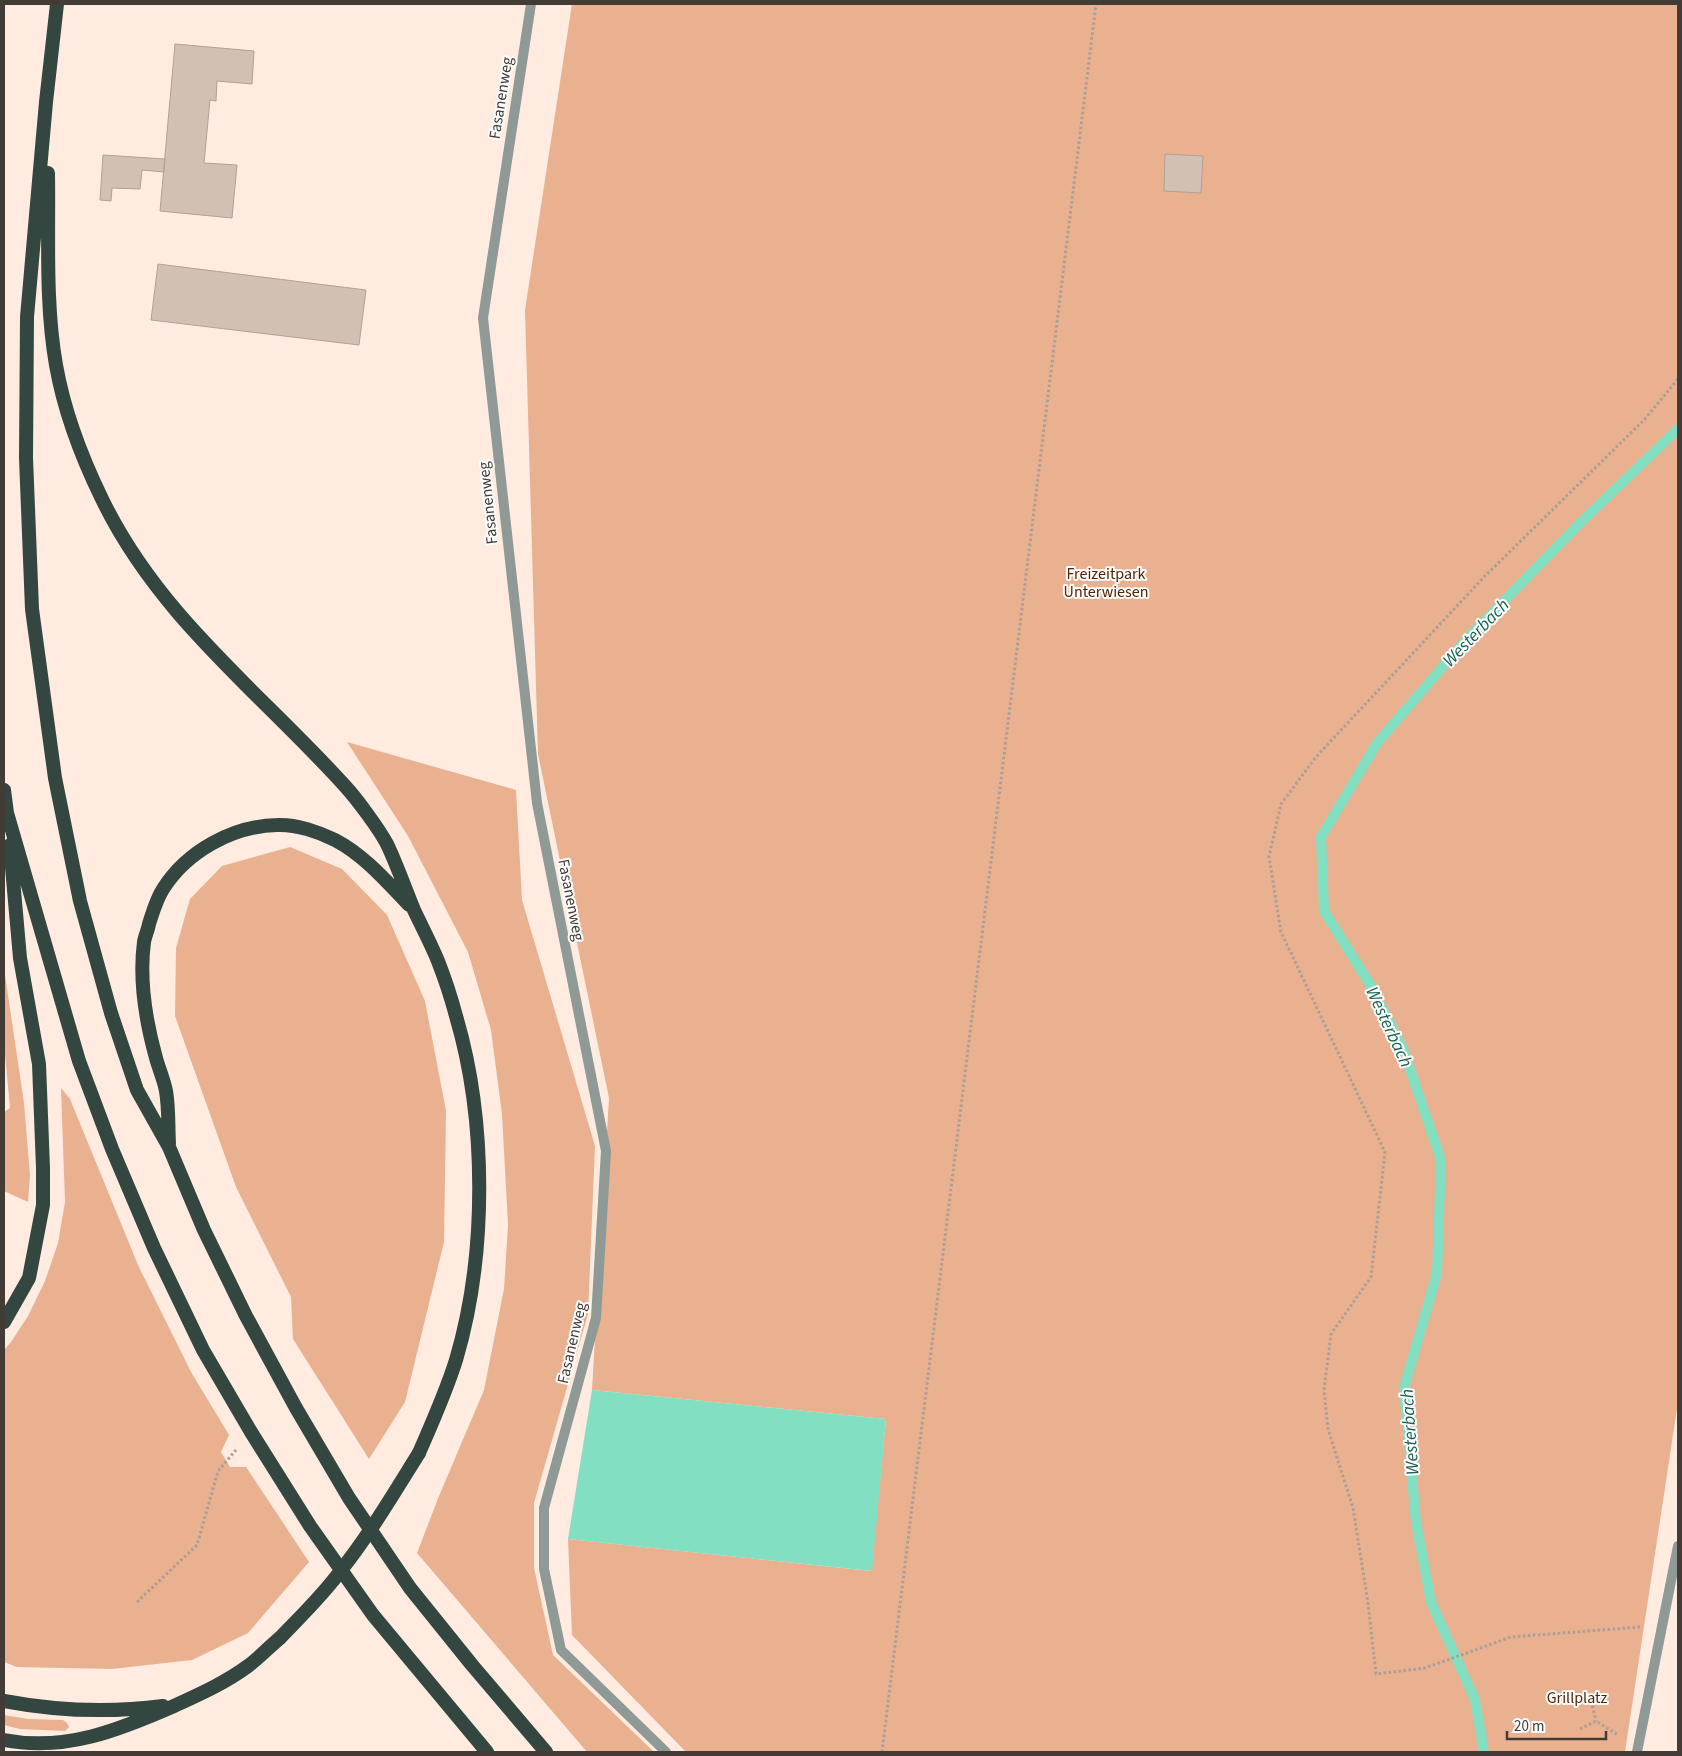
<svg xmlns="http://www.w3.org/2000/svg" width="1682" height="1756" font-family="'Source Sans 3',sans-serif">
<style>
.green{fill:#e9b190}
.water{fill:#82dfc2}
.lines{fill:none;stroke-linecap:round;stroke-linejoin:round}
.stream{stroke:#82dfc2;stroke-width:10}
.building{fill:#d3c0b5;stroke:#b3a095}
.path{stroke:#ad9e95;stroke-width:3;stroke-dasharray:2.5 2.5;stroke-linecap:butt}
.service{stroke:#8f9995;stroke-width:10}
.trunk{stroke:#344640;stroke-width:14}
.trunk-bridge{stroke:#344640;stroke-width:14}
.labels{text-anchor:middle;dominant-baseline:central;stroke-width:4;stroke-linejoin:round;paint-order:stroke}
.street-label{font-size:16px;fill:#433b36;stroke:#fcfcfc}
.park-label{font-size:16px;fill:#502504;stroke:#fcfcfc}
.water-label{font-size:18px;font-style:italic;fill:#18624f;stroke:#fcfcfc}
</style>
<rect width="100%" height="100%" fill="#ffebdf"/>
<path class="green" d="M 572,4 L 1678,4 L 1678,1402 L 1625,1752 L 686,1752 L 572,1635 L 568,1539 L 871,1571 L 886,1419 L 592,1390 L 609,1098 L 538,754 L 525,310 Z
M 347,742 L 516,790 L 522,900 L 595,1146 L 588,1314 L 534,1503 L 534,1568 L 553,1655 L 654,1752 L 587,1752 L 417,1553 L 439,1496 L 484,1390 L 504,1289 L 508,1225 L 502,1114 L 491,1030 L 468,952 L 408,836 Z
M 290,847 L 342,869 L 387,915 L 425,1001 L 446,1111 L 444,1242 L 405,1402 L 369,1459 L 293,1339 L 291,1297 L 236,1187 L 175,1016 L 176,948 L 190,899 L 222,866 Z
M 4,968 L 24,1103 L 30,1175 L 28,1202 L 4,1191 L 4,1112 L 10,1108 L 4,1043 Z
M 61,1088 L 70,1099 L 138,1265 L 191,1372 L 229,1435 L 221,1452 L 230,1467 L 246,1467 L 309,1562 L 248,1633 L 192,1660 L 112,1669 L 17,1667 L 4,1662 L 4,1350 L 11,1342 L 28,1316 L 45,1281 L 58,1243 L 65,1202 Z
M 4,1715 L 29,1719 L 63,1720 L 67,1723 L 69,1727 L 65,1731 L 20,1729 L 4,1725 Z"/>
<path class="water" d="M 592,1390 L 886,1419 L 872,1571 L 568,1539 Z"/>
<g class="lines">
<path class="stream" d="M 1484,1752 L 1475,1700 L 1431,1602 L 1416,1522 L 1404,1388 L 1437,1273 L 1441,1160 L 1403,1049 L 1371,986 L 1324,911 L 1321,837 L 1377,743 L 1464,642 L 1581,522 L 1678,429"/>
</g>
<path class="building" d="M 175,44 L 254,51 L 252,84 L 217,81 L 216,101 L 210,100 L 204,163 L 237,165 L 232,218 L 160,211 Z
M 1165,154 L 1203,156 L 1201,193 L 1164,191 Z
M 103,155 L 165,159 L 164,172 L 142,170 L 140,189 L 112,188 L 111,201 L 100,200 Z
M 158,264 L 366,290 L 359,345 L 151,320 Z"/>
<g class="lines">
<path class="path" d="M 137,1602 L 197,1545 L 218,1471 L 236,1450
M 1640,1627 L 1511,1637 L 1425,1668 L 1376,1674 L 1368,1603 L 1353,1508 L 1328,1429 L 1324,1390 L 1331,1334 L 1371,1277 L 1385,1152 L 1281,932 L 1269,857 L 1281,804 L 1316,757 L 1484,577 L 1644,420 L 1678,379
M 1590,1696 L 1596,1721
M 1580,1729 L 1596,1721 L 1618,1735
M 882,1752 L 1096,4"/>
<path class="service" d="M 531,4 L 483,318 L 537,803 L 606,1151 L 596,1318 L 544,1508 L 544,1569 L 561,1650 L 666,1752
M 1637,1752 L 1678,1546"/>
<path class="trunk" d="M 57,4 L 46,102 L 27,317 L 26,458 L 32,609 L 55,778 L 80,901 L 111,1013 L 137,1090 L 169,1147 L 204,1230 L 246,1316 L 296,1408 L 349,1498 L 410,1588 L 472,1665 L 546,1752
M 48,173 C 49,236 45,303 56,365 C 64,411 82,458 102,499 C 159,617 260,692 345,786 C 357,799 379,829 387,844 C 397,865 405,888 414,910 C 422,927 431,944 438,961 C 445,979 451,997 456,1016 C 487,1121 487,1255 456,1360 C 446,1392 432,1423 419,1453
M 4,790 L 8,821
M 7,813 L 79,1061 L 112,1149 L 154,1248 L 203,1350 L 251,1432 L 310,1526 L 373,1615 L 487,1752
M 169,1144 C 168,1127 169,1108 166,1091 C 164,1080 159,1069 156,1058 C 146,1022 139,980 144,942 C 145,936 148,930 149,924 C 153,912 156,900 163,889 C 187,851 233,826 277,825 C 296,824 319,832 335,840 C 364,855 387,882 409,905
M 4,1322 L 29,1278 L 43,1205 L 43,1168 L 39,1064 L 20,958 L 10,845
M 4,1701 C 57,1711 109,1713 163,1706
M 4,1740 C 65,1752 119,1730 174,1706 C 200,1694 225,1683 248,1666 C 259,1658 269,1647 280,1638"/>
<path class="trunk-bridge" d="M 280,1638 C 301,1616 324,1594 342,1569 C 371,1532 394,1493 419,1453"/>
</g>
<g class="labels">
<g class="street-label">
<text transform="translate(501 98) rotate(-81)">Fasanenweg</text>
<text transform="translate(488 503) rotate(-96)">Fasanenweg</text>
<text transform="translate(571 900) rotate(79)">Fasanenweg</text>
<text transform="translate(572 1343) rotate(-77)">Fasanenweg</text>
</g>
<g class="park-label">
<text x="1106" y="574">Freizeitpark<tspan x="1106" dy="18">Unterwiesen</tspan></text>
<text x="1577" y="1698">Grillplatz</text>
</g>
<g class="water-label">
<text transform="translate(1476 633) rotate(-46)">Westerbach</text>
<text transform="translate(1389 1027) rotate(65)">Westerbach</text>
<text transform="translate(1410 1432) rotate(-94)">Westerbach</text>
</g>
</g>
<rect width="1682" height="1756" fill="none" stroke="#433b36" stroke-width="10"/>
<path d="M1507 1731v8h99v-8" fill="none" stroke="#433b36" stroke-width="2.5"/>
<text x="1514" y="1731" font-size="15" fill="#433b36" stroke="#fcfcfc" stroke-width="4" paint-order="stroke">20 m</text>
</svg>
